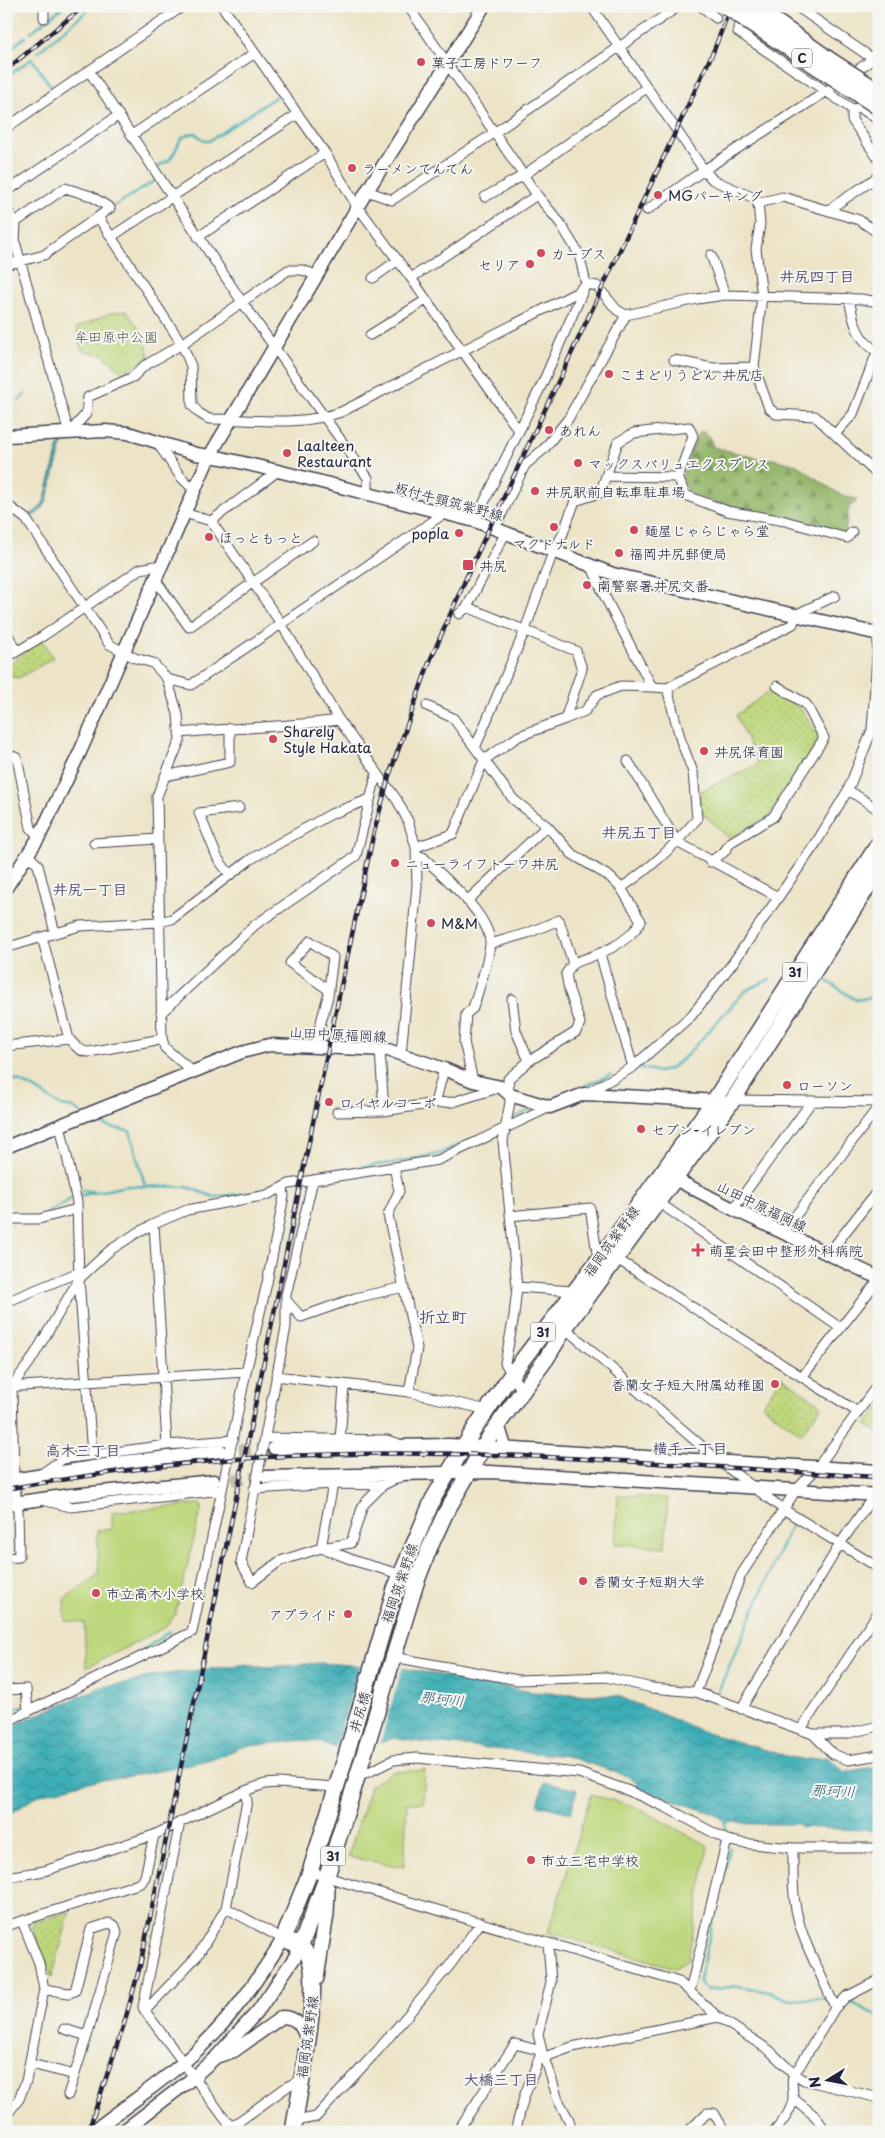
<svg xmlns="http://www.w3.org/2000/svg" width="885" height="2138" font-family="'Playpen Sans','Klee One',sans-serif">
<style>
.grass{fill:url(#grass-dots);stroke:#707c5c}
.forest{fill:url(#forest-firs);stroke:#5c6d54}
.pitch{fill:#bdd77c;stroke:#707c5c}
.water{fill:url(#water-waves);stroke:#306878}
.pier{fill:#ede4c7}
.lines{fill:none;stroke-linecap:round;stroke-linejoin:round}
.stream{stroke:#3daeb6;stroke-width:2.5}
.secondary-tunnel{stroke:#c4bdab;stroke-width:12;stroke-dasharray:12 6;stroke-linecap:butt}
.street-casing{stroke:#403f50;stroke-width:11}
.secondary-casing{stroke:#403f50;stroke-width:15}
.primary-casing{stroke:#403f50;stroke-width:18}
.street{stroke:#fff;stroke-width:9}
.secondary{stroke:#fff;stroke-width:12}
.primary{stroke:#fff;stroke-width:15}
.rail-casing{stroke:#22223b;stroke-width:4.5}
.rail{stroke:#f6f6f2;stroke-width:2.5;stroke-dasharray:8;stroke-linecap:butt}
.highway-bridge-casing{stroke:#403f50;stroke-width:19;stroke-linecap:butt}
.highway-bridge{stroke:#fff;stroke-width:16}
.poi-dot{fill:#d1495b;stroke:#f6f6f2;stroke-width:2}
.labels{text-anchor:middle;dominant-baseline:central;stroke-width:4;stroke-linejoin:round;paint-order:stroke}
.shield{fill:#f6f6f2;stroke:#626272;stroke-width:1}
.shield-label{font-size:12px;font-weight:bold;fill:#22223b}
.poi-label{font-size:14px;fill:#22223b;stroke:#f6f6f2;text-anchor:start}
.park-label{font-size:14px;fill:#50584e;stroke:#f6f6f2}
.street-label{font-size:14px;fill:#22223b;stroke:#f6f6f2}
.neighbourhood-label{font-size:15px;font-weight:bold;fill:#544c70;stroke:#f6f6f2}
.water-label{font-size:15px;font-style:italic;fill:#2d5a6c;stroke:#f6f6f2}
.quarter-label{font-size:16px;font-weight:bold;fill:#544c70;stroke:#f6f6f2}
</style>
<defs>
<pattern id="grass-dots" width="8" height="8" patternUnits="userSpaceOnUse" patternTransform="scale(1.25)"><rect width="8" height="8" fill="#bdd77c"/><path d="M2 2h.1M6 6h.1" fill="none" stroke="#a2b86c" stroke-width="1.8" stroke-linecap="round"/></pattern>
<pattern id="forest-firs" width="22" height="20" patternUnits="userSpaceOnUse" patternTransform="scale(1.25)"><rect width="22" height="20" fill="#96b86c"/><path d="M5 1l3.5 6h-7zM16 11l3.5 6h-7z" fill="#7a955a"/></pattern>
<pattern id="water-waves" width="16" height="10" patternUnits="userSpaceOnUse" patternTransform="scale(1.25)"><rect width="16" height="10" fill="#3daeb6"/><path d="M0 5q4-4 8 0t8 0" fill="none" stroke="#338d95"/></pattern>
</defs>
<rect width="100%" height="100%" fill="#f6f6f2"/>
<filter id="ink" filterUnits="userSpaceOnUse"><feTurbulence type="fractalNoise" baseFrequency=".02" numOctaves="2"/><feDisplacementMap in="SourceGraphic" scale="10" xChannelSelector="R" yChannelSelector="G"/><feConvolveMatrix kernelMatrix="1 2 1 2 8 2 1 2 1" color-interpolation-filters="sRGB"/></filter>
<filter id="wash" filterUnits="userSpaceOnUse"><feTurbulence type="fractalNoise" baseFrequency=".0096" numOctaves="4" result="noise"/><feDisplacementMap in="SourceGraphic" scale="20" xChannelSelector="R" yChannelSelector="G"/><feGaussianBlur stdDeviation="1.12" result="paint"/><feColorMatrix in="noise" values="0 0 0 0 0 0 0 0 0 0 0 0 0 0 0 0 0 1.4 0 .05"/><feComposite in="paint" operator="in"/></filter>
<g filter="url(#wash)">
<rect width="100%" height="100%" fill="#ede4c7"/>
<path class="grass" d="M 126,311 L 143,333 L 149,357 L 124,373 L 103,355 L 82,351 L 76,328 L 110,313 Z
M 42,639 L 53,658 L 19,678 L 6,676 L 6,667 Z
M 771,690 L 800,707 L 820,738 L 769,817 L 729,838 L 698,809 L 697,793 L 758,764 L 736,715 Z
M 782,1377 L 822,1406 L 801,1434 L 762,1405 Z
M 70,1911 L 52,1978 L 32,1927 L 33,1923 Z"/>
<path class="forest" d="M 704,432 L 710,438 L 713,447 L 761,459 L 773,459 L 797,465 L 833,490 L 845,497 L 857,499 L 854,504 L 849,506 L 845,532 L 841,534 L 826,527 L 810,524 L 733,509 L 693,495 L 686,488 L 682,476 L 698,433 Z"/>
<path class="pitch" d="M 879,1407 L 879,1433 L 866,1425 Z
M 618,1495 L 668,1498 L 665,1547 L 615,1544 Z
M 199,1504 L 202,1506 L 175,1615 L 164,1628 L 86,1668 L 84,1622 L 65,1621 L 64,1599 L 99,1574 L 97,1530 L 112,1529 L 112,1512 Z
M 425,1770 L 423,1803 L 407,1803 L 404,1867 L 348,1857 L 370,1786 L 392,1772 Z
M 591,1795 L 632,1805 L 708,1846 L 688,1960 L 675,1968 L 548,1932 Z"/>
<path class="water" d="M 60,441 L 63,442 L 46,503 C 41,511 36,516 26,518 L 25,516 C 35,513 39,510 44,501 Z
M 320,1663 L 402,1668 L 532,1692 L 618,1696 L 707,1733 L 800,1760 L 827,1757 L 845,1772 L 879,1766 L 879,1831 L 800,1827 L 799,1824 L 748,1824 L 734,1821 L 726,1822 L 715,1814 L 639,1789 L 636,1782 L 630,1777 L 566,1756 L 411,1741 L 394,1738 L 379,1743 L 336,1748 L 319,1742 L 303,1740 L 242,1747 L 216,1758 L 144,1774 L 81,1783 L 37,1796 L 6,1817 L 6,1730 L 19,1723 L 101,1687 L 129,1683 L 151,1676 L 247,1664 L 267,1667 Z
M 544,1782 L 577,1790 L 571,1813 L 538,1805 Z"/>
<path class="pier" d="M 361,1663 L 403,1665 L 379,1746 L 335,1750 Z"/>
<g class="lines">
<path class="stream" d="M 31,32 L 64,6
M 6,52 L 25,37
M 38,52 L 93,6
M 6,77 L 32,59 L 52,88
M 156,168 C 160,165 167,162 170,159 C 182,145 174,137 195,133 L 204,141 L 209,141 L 277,96
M 113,207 L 156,180
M 19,401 L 25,394
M 827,981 L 856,1000 L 879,996
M 638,1067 L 659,1072 L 670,1069 L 686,1056 L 745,991 L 770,979
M 6,1076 L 32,1087 L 61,1106 L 73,1108 L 81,1113
M 560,1097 L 610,1075
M 90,1119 L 110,1127 L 130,1131 L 145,1186
M 510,1120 L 534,1108
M 82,1190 L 95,1192
M 47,1213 L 74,1197 L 126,1186 L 187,1187 L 214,1197 L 240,1194 L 265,1190 L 288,1176 L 392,1163 L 438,1154 L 477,1137
M 139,1653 L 170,1631
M 718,1692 L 791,1525
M 6,1713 L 19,1707 L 35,1703
M 724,1818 L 727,1834
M 730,1848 L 699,1980 L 703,1987 L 708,1990 L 738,1986 L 769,1992 L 790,2000 L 822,1998 L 829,2000
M 847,2000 L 879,2017"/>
</g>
</g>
<g filter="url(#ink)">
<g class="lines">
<path class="secondary-tunnel" d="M 221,1451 L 274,1448
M 214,1481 L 266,1477"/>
<defs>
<path id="street" d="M 44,6 L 44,18
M 222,6 L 325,153 L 355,203 L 411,278 L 519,431
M 408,6 L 537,195 L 560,223 L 579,254 L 586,284 L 543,382 L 475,521
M 591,6 L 704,170 L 827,91 L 879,55
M 701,6 L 716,18
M 796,6 L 879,63
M 745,15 L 738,28 L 738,32 L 852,109 L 852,120 L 879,160
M 89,71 L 242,302 L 368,478 L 368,495
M 852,109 L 860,108 L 879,120
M 6,128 L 183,6
M 132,135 L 255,53
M 367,191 L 392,200 L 494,133 L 679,6
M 6,192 L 119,115
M 485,197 L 524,175 L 646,88
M 758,203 L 783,197 L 859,220 L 877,232
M 6,209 L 16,222 L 15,242 L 69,433 L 86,414 L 88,397 L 133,377 L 144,366 L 182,344 L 288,270 L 302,270 L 316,275
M 647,210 L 704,170 L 713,180 L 752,197 L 758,203 L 760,224 L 756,249 L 762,296 L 754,367 L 769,408 L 776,414 L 815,416 L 879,476
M 828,210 L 879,176
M 16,222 L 65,188 L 91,196 L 110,208 L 98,217 L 182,344 L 191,366 L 192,405 L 199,413 L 209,419 C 254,419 298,427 341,412 L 576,293 L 586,284 L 597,286 L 617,310 L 626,315 L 697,299 L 725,295 L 861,299 L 879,302
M 111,237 L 298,114
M 198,237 L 325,153
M 711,255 L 725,295
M 6,265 L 44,255 L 98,217
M 373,278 L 398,260
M 411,278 L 537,195
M 849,298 C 853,321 857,341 879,352
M 370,335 L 426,300
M 674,360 L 712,368 L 754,367
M 835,434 L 853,414 L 877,352
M 158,444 L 180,476 L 194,490
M 608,476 L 678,477 L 685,495 L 727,511 L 785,521 L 847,538 L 852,532
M 6,504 L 26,519 L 109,644 L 135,658 L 153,663 L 167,679 L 178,714 L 180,740 L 157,796 L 162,1039
M 184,513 L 211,521 L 282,625 L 339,720 L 397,800 L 408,821 L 416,847 L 417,886 L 401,1054
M 211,521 L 278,471
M 495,528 L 525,465 L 544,449 L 568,419 L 626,315
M 592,567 L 604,595 L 652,687 L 667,688 L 793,624 L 795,615 L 835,596
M 155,579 L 189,627 L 313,541
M 459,614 L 467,607 L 506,532
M 6,632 L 17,651
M 6,658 L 43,636 L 140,569 L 161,565
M 167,679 L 191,685 L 445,513
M 427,706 L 453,718 L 513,799 L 547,826 L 572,854 L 610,877 L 621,888 L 641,921 C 628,945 597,955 573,963 L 566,974 L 569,990 L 580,1023 L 576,1032 L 529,1061 L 508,1079 L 510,1102 L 503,1141 L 517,1287 L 514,1316 L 505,1363 L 522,1391
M 565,719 L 585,711 L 597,695 L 621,686 L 652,687
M 179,733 C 233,728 286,727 339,720
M 475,748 L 525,630 L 553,552 L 562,536 L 575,501 L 600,493 L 618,442 L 634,433 L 689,427 L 693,436 L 678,477
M 6,753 L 17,758 L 31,828 L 39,837
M 628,761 L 677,842 L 778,897
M 165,776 L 230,762 L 230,728
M 848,790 L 879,810
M 94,843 L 158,839
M 416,847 L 453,834 L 484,760 L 519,736 L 565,719 L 582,669 L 576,651 L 467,607
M 28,855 L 38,865 L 55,933
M 417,855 L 423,857 C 442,876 491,915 490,944 C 489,960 478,992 473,1008 L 466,1014 L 464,1042 L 473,1081
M 710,862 L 724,852 L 731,842 L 773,817 L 824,738 L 806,704 L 777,686
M 230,875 L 218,859 L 199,813 L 239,808
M 621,888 C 652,867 672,848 697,819 L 693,772 L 681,741 L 667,688
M 467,901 L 547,826
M 490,944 L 528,933 L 559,920 L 573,963
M 6,948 L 42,937
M 600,954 L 633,1067
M 512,999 L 516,1031 L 529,1061
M 161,1013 L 255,925 L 356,856 L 377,772
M 69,1039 L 42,937 L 80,926 L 159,922 L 172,919 L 251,859 L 331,814 L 370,799
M 6,1046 L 69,1039 C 75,1045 79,1052 89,1052 L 162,1039 L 165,1048 L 193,1072
M 314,1048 L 328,996 L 333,957 L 310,941 L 290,963 L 329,990
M 380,1050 L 384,1111
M 585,1094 L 633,1067 L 692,1015 L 732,964 L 816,843 L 848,790 L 872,730 L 879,628
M 733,1100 L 879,1102
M 435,1103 L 453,1102 L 498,1088
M 337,1112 L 384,1111 L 435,1103 L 444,1069
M 60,1125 L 77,1202 L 79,1279 L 92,1455
M 394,1167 L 399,1191 L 388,1215 L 417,1348 L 409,1392
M 313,1180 L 286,1295 L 286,1327 L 241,1562 L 252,1582 L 280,1561 L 321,1548 L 333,1484
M 658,1202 L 839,1327
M 733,1209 L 812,1101
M 510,1216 L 590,1208 L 598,1259
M 6,1219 L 39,1219 L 77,1209
M 154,1224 L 167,1445
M 783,1232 L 879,1106
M 828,1254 L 879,1189
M 617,1259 L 802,1377 L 879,1279
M 517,1287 L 573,1291
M 287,1301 L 301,1317 L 355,1298 L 404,1287
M 6,1302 L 79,1272
M 565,1328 L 720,1462 L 783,1509 L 879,1568
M 276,1376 L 409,1392 L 488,1410
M 802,1377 L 858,1412
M 6,1387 L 246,1372 L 267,1283 L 284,1196 L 283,1187
M 266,1438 L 387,1440 L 397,1443
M 340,1440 L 344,1386
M 41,1474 L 63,1459 L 167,1445 L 233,1440
M 254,1489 L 333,1484 L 383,1485 L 402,1476
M 222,1490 L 246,1372
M 321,1548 L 351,1543 L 363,1505 L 383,1485
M 322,1548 L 358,1562 L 400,1574
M 6,1558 L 19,1557 L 18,1510 L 14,1480 L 12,1386 L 30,1362 L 79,1279 L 109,1251 L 135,1234 L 154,1224 L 187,1210 L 267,1195 L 289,1184 L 438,1160 L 550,1107
M 393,1657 L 518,1680 L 606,1677 L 652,1688 L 696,1692 L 813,1734 L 833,1754 L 848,1760 L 879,1755
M 6,1690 L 26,1689 L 28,1712
M 696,1692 L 741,1575 L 796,1490 L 817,1468 L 879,1383
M 741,1709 L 840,1544 L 875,1494
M 6,1722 L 192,1632 L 222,1490 L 71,1507 L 46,1501
M 801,1729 L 879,1611
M 813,1734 L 845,1734 L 879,1726
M 358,1775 L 369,1772 L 393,1760 L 417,1758 L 579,1773 L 629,1791 L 667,1808 L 727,1840 L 741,1843 L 793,1848 L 879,1848
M 245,1791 L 247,1801 L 226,1908 L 283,1939
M 793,1848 C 793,1870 792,1892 797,1914 C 804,1947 823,1976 835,2008
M 310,1872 L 679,1982 L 718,2017 L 769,2050 L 793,2073 L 804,2080 L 879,2098
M 6,1877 L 44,1871 L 154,1835
M 226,1908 L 198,1955 L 145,2011 L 231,2127 L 231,2132
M 6,1926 L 141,1883 L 145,1877 L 154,1835 L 245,1791 L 265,1784 L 278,1783 L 336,1787
M 44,1989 L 69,1993 L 75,1991 L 91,1929 L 109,1923 L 115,1926 L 117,1932 L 87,2036 L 68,2095
M 690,1991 L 727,1840
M 145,2011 L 143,2007 L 180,1822
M 64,2029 L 87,2036
M 541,2056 L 545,2057 L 572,2047 L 718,2017
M 545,2057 L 558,2100 L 569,2120 L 572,2132
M 31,2064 L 75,2075
M 793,2098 L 816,2117 L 826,2132
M 6,2116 L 19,2099 L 26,2081 L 44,1989 L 39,1963 L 22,1921
M 295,2121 L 316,2117 L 378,2050 L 450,1965 L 481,1922
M 227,2130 L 288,2086 L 301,2081
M 457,2132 L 515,2044 L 542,2051
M 515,2132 L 524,2097 L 542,2051 L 538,2034 L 551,1982 L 548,1943
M 688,2132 L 707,2113 L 714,2113 L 725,2132
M 774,2132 C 782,2123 793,2109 793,2097 C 793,2084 789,2077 799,2067 L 835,2008 L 846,1997 L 879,1980"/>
<path id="secondary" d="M 6,436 L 105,431 L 128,433 L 196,454 L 222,458 L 278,471 L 475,521 L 613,574 L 879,634
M 6,888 L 39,837 L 80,752 L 209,457 L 367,191 L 484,6
M 6,1147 L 242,1052 L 269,1045 L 388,1050 L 444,1069 L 473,1081 L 501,1087 L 510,1095 L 550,1107 L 584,1094 L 721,1101
M 667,1175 L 733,1209 L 879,1278
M 498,1424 L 506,1450
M 274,1448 L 449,1445 L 879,1471
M 266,1477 L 490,1472 L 879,1495
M 6,1481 L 124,1462 L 221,1451
M 6,1504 L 71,1495 L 214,1481
M 219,2056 L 234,2051 L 282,2017 C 298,2017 302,2027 307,2040
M 92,2132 C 125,2106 161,2083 192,2055 C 229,2022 257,1981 283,1939
M 122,2132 L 189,2081 L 216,2057 L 258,2011 L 295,1957 L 301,1945"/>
<path id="primary" d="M 301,1945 L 327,1876 L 416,1583 L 429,1549 L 445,1514 L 491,1434 L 546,1359 L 565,1328 L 733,1100 L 879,869
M 316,1978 L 326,1914 L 327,1889
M 293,2132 C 298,2097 323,1982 308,1955 C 302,1945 293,1943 283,1939 L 310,1872 L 342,1769 L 395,1589 L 433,1499 L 475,1428 L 511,1375 L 606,1250 L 713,1102 L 879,843"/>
</defs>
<use href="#street" class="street-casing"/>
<use href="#secondary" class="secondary-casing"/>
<use href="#primary" class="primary-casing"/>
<use href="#street" class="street"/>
<use href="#secondary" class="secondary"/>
<use href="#primary" class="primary"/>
<defs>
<path id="rail" d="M 6,70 L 84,6
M 6,1489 C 93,1474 181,1462 268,1457 C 471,1445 676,1466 879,1477
M 88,2132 L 124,2024 L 140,1966 L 340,991 L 373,836 L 389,776 L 429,663 L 471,567 L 714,50 L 731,6"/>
</defs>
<use href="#rail" class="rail-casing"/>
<use href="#rail" class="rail"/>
<defs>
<path id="highway-bridge" d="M 726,6 L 879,107
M 753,6 L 832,62 L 879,92"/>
</defs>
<use href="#highway-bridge" class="highway-bridge-casing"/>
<use href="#highway-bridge" class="highway-bridge"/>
</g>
</g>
<g class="poi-dot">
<circle cx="421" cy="62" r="5"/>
<circle cx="352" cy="168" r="5"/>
<circle cx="658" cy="195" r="5"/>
<circle cx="541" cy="253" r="5"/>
<circle cx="530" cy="264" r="5"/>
<circle cx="609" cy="374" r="5"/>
<circle cx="549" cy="430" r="5"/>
<circle cx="287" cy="453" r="5"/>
<circle cx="578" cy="463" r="5"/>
<circle cx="535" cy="491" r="5"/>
<circle cx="554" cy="527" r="5"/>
<circle cx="634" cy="530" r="5"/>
<circle cx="459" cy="533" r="5"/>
<circle cx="209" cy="537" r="5"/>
<circle cx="619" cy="553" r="5"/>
<rect x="462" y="559" width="12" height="12" rx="2.5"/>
<circle cx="587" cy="585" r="5"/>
<circle cx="273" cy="739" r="5"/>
<circle cx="704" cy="751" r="5"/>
<circle cx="395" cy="863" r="5"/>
<circle cx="431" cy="923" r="5"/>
<circle cx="787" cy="1085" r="5"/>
<circle cx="329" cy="1102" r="5"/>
<circle cx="641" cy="1129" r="5"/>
<path d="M695.5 1242.5h5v5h5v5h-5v5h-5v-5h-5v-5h5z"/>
<circle cx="775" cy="1384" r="5"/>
<circle cx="583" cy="1581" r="5"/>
<circle cx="96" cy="1593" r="5"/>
<circle cx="348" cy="1614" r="5"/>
<circle cx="531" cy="1860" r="5"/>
</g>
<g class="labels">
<g class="shield">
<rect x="792" y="48.5" width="20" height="19" rx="4"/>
<rect x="782.5" y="962.5" width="25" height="19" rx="4"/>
<rect x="530.5" y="1322.5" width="25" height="19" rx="4"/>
<rect x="320.5" y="1846.5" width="25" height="19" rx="4"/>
</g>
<g class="shield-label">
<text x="802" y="58">C</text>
<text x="795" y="972">31</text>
<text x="543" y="1332">31</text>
<text x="333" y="1856">31</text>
</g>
<g class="poi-label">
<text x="431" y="62">菓子工房ドワーフ</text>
<text x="362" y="168">ラーメンてんてん</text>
<text x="668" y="195">MGパーキング</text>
<text x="551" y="253">カーブス</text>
<text x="520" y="264" text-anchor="end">セリア</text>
<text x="619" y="374">こまどりうどん 井尻店</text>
<text x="559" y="430">あれん</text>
<text x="297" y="445">Laalteen<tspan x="297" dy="16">Restaurant</tspan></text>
<text x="588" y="463">マックスバリュエクスプレス</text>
<text x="545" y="491">井尻駅前自転車駐車場</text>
<text x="644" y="530">麺屋じゃらじゃら堂</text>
<text x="449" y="533" text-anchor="end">popla</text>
<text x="219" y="537">ほっともっと</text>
<text x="554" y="543" text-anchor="middle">マクドナルド</text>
<text x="629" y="553">福岡井尻郵便局</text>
<text x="479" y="565">井尻</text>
<text x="597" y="585">南警察署井尻交番</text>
<text x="283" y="731">Sharely<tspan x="283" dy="16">Style Hakata</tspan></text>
<text x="714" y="751">井尻保育園</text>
<text x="405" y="863">ニューライフトーワ井尻</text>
<text x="441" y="923">M&amp;M</text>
<text x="797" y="1085">ローソン</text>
<text x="339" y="1102">ロイヤルコーポ</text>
<text x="651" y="1129">セブン-イレブン</text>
<text x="709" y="1250">萌星会田中整形外科病院</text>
<text x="765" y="1384" text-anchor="end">香蘭女子短大附属幼稚園</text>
<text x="593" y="1581">香蘭女子短期大学</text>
<text x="106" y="1593">市立高木小学校</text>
<text x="338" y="1614" text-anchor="end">アプライド</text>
<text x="541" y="1860">市立三宅中学校</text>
</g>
<g class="park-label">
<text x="116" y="336">牟田原中公園</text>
</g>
<g class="street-label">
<text transform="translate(449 501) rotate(15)">板付牛頸筑紫野線</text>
<text transform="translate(338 1034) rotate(3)">山田中原福岡線</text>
<text transform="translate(762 1206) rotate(26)">山田中原福岡線</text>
<text transform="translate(611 1241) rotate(-54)">福岡筑紫野線</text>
<text transform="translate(399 1583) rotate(-71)">福岡筑紫野線</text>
<text transform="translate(359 1712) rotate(-74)">井尻橋</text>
<text transform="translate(307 2037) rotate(-82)">福岡筑紫野線</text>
</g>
<g class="neighbourhood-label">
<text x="817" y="275">井尻四丁目</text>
<text x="639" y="831">井尻五丁目</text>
<text x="90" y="888">井尻一丁目</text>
<text x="690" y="1447">横手一丁目</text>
<text x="83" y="1449">高木三丁目</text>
<text x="501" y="2078">大橋三丁目</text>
</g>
<g class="water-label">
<text transform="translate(442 1698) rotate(6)">那珂川</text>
<text transform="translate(833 1790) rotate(2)">那珂川</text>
</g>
<g class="quarter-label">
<text x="443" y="1316">折立町</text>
</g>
</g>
<rect width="885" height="2138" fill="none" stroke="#f6f6f2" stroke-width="25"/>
<g transform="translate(828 2080) rotate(260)" stroke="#f6f6f2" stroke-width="4" paint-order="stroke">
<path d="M0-4L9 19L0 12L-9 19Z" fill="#22223b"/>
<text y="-8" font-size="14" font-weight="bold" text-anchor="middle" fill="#22223b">N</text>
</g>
</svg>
